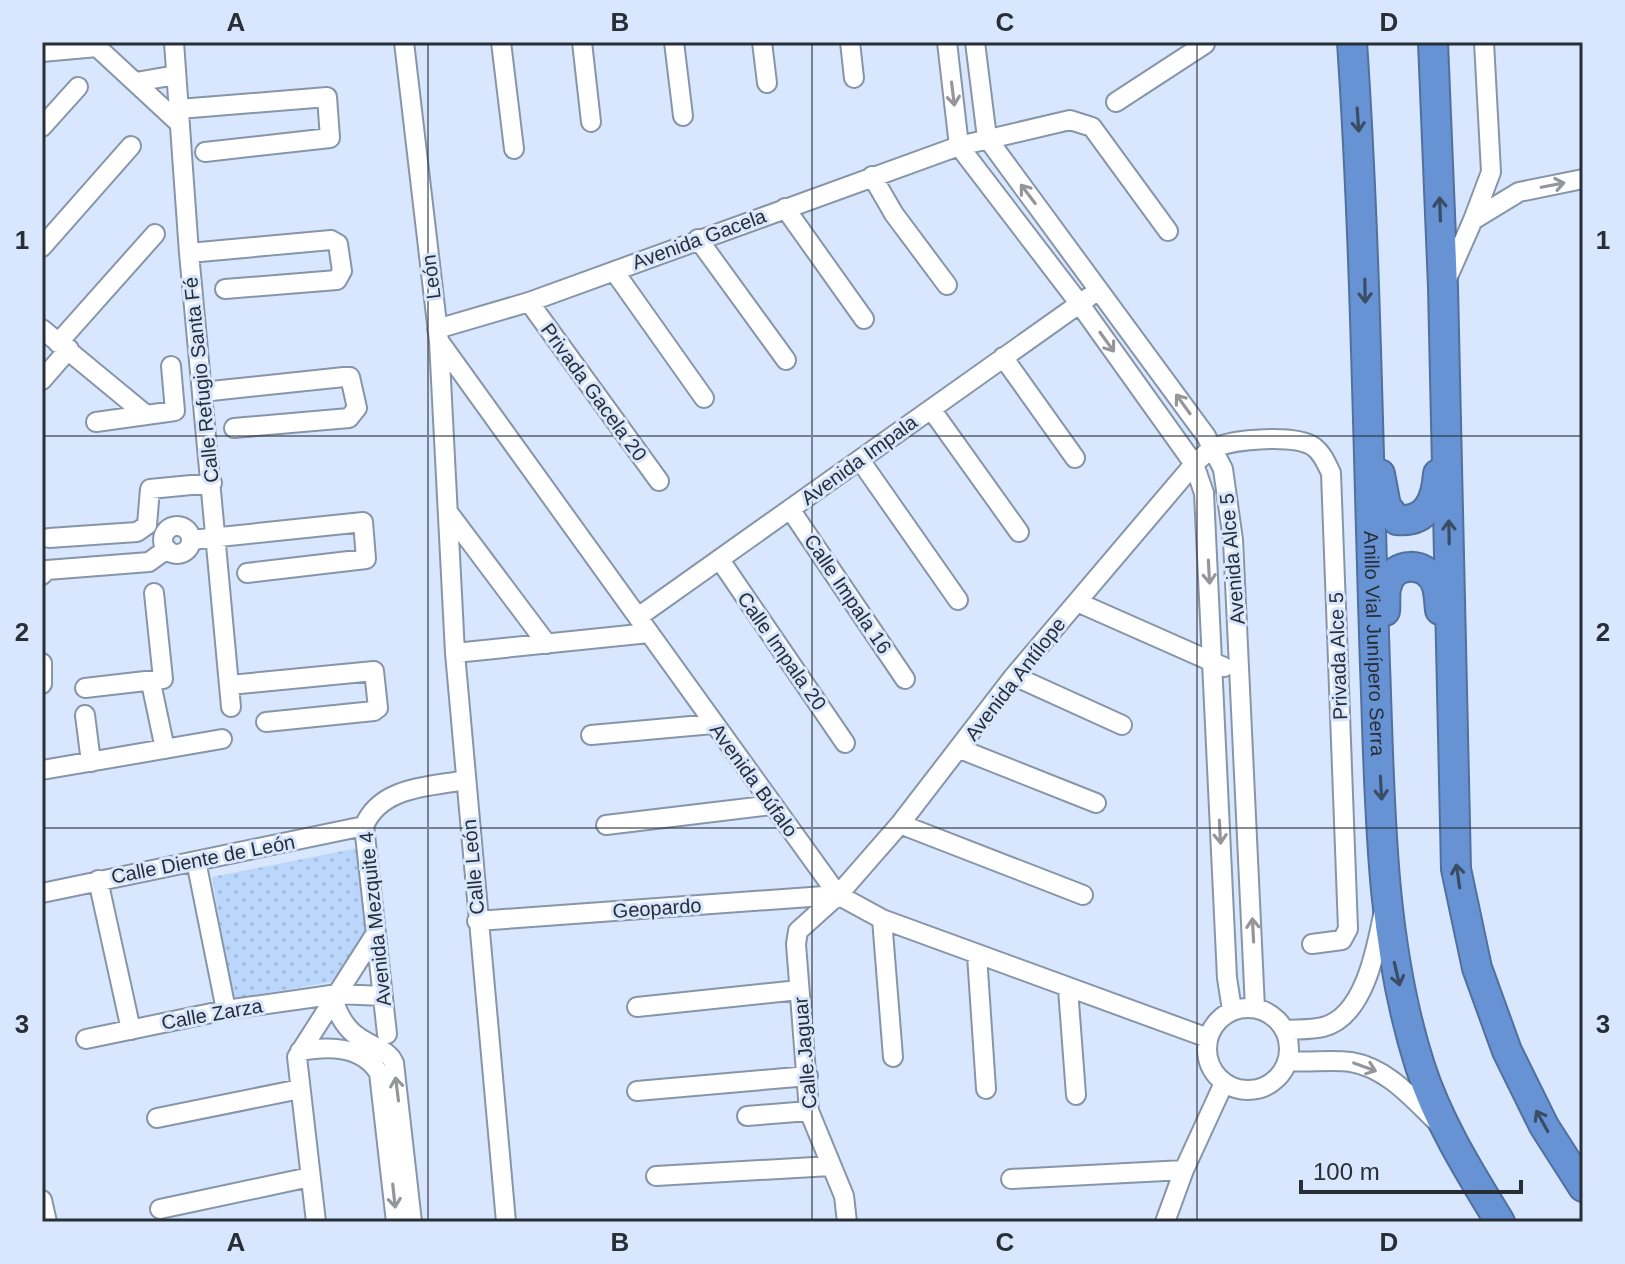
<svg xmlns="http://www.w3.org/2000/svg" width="1625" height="1264" font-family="Arial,sans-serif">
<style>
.park{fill:url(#park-dots)}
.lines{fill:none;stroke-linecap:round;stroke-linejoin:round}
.minor-casing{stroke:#8795a9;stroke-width:22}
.highway-casing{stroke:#51709d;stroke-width:32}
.minor{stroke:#fff;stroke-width:18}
.highway{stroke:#6793d4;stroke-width:28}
.oneway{stroke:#94969a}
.oneway2{stroke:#3b4c65}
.grid{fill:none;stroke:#282e36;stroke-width:2;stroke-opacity:0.55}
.labels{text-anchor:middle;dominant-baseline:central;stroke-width:6;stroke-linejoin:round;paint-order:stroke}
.street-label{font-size:20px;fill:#282e36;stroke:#d8e7fd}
.neatline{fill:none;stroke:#282e36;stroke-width:3}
.grid-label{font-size:26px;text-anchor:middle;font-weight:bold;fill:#282e36}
</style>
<defs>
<pattern id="park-dots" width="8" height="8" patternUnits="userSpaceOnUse" patternTransform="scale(2)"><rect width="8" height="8" fill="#bbd6fb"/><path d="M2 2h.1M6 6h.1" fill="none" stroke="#a1b8d8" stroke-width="1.8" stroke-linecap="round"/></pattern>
</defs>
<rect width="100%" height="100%" fill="#d8e7fd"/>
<path class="park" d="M 358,848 L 373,929 L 342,980 L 233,999 L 212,877 Z"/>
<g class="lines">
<defs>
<path id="minor" d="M 97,42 L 97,47 L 180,124
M 174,42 L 189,253 L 231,707
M 404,42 L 439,341 L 455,653 L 506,1222
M 501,42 L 514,149
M 582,42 L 591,122
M 674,42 L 683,116
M 762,42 L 767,83
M 850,42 L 854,78
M 947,42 L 959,146
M 975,42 L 987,138 L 1206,436 L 1223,469 L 1233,540 L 1255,1008
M 42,52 L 97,47
M 136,82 L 176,75
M 1116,102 L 1205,44
M 179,109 L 327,97 L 330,138 L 205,152
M 42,127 L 78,87
M 959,146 L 1079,303 L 1194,464 L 1204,493 L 1227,978 L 1232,1010
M 872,176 L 894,214 L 947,285
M 785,208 L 864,319
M 1473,220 L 1491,172 L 1484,42
M 698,239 L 786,360
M 42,247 L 131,146
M 189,253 L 331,240 L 338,244 L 342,271 L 337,280 L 225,289
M 614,271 L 704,398
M 1446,281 L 1473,220 L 1519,192 L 1583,179
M 529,302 L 659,481
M 42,329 L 145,414
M 437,329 L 529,302 L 959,146 L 1070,120 L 1092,127 L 1168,231
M 439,341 L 838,895 L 882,919 L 1208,1038
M 58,343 L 155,234
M 1003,357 L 1075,458
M 42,380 L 69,349
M 202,392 L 344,377 L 350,377 L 357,408 L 349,418 L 234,428
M 931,409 L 1019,532
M 96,422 L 175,411 L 171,366
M 860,460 L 958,600
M 790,509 L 905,679
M 448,512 L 547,644
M163 540a14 14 0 1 1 28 0a14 14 0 1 1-28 0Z
M 49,538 L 137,532 L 147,525 L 150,489 L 212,483
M 191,540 L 363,522 L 366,559 L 247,573
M 720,560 L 845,743
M 42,575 L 47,570 L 149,562 L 167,549
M 1077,602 L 1224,667
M 638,617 L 1089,297
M 455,653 L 649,633
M 42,663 L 42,684
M 1014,676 L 1122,725
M 151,683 L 165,749
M 230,685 L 374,671 L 378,708 L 374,711 L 266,722
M 85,688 L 163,679 L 154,593
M 85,715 L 91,762
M 591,735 L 713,724
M 960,749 L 1096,803
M 42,770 L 222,739
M 900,824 L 1083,895
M 606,825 L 772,805
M 196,861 L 226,1010
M 98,880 L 131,1030
M 42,893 L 364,826
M 882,919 L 893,1057
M 477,921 L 838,895
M 977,955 L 986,1089
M 1068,989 L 1076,1095
M 334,1001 C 349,1050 384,1040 394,1063 L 412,1222
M 637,1007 L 799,990
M1207 1049a41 41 0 1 1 82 0a41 41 0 1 1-82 0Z
M 1285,1030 C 1297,1029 1311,1030 1323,1027 C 1364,1017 1376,950 1383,915
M 387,1034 L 364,826 C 381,786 429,787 466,780
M 86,1039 L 226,1010 L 338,994 L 383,996
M 300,1051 C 328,1046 362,1045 379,1073 L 396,1222
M 1288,1061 C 1308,1063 1331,1059 1351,1062 C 1387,1068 1412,1098 1437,1122
M 637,1091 L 808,1076
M 747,1116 L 809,1111
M 157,1118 L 300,1089
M 656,1176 L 831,1166
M 1011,1179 L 1184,1170
M 42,1200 L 47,1222
M 160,1209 L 310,1177
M 316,1222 L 297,1057 L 376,933
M 847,1222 L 844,1196 L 809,1111 L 796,944 L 798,931 L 838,895 L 900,824 L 1014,676 L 1194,464 C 1200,459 1207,451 1214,448 C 1234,439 1295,434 1314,447 C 1323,454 1326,463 1331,473 L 1348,929 L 1342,940 L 1312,944
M 1165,1222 L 1184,1170 L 1224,1083"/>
<g id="highway">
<path id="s1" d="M 1352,42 C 1366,249 1368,457 1375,665 C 1380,798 1379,938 1420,1066 C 1438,1122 1470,1173 1500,1222"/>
<path d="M 1433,42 L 1443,287 L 1456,869 L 1477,968 L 1507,1051 L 1544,1126 L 1583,1187"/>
<path d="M 1380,474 L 1386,506 L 1397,520 C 1428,523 1436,499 1438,474"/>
<path d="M 1385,611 C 1386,603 1384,593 1387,585 C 1393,561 1427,561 1436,584 C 1439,591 1439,602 1440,610"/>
</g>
</defs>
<use href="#minor" class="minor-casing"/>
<use href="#highway" class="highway-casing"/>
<use href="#minor" class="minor"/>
<use href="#highway" class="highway"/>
</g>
<defs><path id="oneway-shaft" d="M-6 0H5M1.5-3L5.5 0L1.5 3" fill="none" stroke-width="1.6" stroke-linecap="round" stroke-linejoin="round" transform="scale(2)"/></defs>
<g class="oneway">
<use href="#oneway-shaft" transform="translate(953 94) rotate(83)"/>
<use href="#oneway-shaft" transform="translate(1553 185) rotate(-11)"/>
<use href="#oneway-shaft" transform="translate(1028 194) rotate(-127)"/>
<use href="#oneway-shaft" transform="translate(1107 342) rotate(54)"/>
<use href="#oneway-shaft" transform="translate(1183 404) rotate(-126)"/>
<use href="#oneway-shaft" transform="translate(1209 572) rotate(87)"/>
<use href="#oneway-shaft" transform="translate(1220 832) rotate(87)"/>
<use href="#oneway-shaft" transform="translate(1253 930) rotate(-93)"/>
<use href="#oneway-shaft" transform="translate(1365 1067) rotate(20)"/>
<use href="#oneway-shaft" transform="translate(397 1089) rotate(-97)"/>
<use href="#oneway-shaft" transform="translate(394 1196) rotate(84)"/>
</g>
<g class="oneway2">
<use href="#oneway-shaft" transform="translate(1358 120) rotate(86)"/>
<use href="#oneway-shaft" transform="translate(1440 209) rotate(-92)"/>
<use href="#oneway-shaft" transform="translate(1365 291) rotate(89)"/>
<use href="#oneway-shaft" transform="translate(1449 532) rotate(-91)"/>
<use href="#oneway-shaft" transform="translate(1381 788) rotate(87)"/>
<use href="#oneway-shaft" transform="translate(1458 876) rotate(-98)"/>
<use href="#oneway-shaft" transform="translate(1397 974) rotate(77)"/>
<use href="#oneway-shaft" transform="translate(1542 1121) rotate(-119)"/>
</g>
<path class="grid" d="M 428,42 L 428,1222M 812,42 L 812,1222M 1197,42 L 1197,1222M 42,436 L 1583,436M 42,828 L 1583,828"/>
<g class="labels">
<g class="street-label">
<text transform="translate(699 239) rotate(-20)">Avenida Gacela</text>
<text transform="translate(431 277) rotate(-97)">León</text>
<text transform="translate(201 380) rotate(-96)">Calle Refugio Santa Fé</text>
<text transform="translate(594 392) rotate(54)">Privada Gacela 20</text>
<text transform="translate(859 460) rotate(-36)">Avenida Impala</text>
<text transform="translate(1232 559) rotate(-95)">Avenida Alce 5</text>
<text transform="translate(848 594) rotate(56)">Calle Impala 16</text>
<text stroke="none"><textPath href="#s1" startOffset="602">Anillo Vial Junípero Serra</textPath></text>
<text transform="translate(782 651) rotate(55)">Calle Impala 20</text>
<text transform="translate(1338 656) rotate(-92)">Privada Alce 5</text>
<text transform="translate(1015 679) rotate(-52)">Avenida Antílope</text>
<text transform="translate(754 780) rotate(54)">Avenida Búfalo</text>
<text transform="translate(203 859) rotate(-11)">Calle Diente de León</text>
<text transform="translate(473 867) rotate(-95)">Calle León</text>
<text transform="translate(657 908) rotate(-4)">Geopardo</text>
<text transform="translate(375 919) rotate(-96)">Avenida Mezquite 4</text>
<text transform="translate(212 1014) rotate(-10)">Calle Zarza</text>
<text transform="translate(805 1053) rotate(-95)">Calle Jaguar</text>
</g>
</g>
<rect width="1625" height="1264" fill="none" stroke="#d8e7fd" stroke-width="88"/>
<path d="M1301 1180v12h220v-12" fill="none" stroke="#282e36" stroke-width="4"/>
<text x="1313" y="1180" font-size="24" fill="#282e36" stroke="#d8e7fd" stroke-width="6" paint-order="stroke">100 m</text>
<rect x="44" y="44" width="1537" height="1176" class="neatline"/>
<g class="grid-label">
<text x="236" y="31">A</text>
<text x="620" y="31">B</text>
<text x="1005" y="31">C</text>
<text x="1389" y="31">D</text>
<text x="22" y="249">1</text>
<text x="1603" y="249">1</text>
<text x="22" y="641">2</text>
<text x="1603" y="641">2</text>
<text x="22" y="1033">3</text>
<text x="1603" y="1033">3</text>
<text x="236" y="1251">A</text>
<text x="620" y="1251">B</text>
<text x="1005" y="1251">C</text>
<text x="1389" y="1251">D</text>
</g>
</svg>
